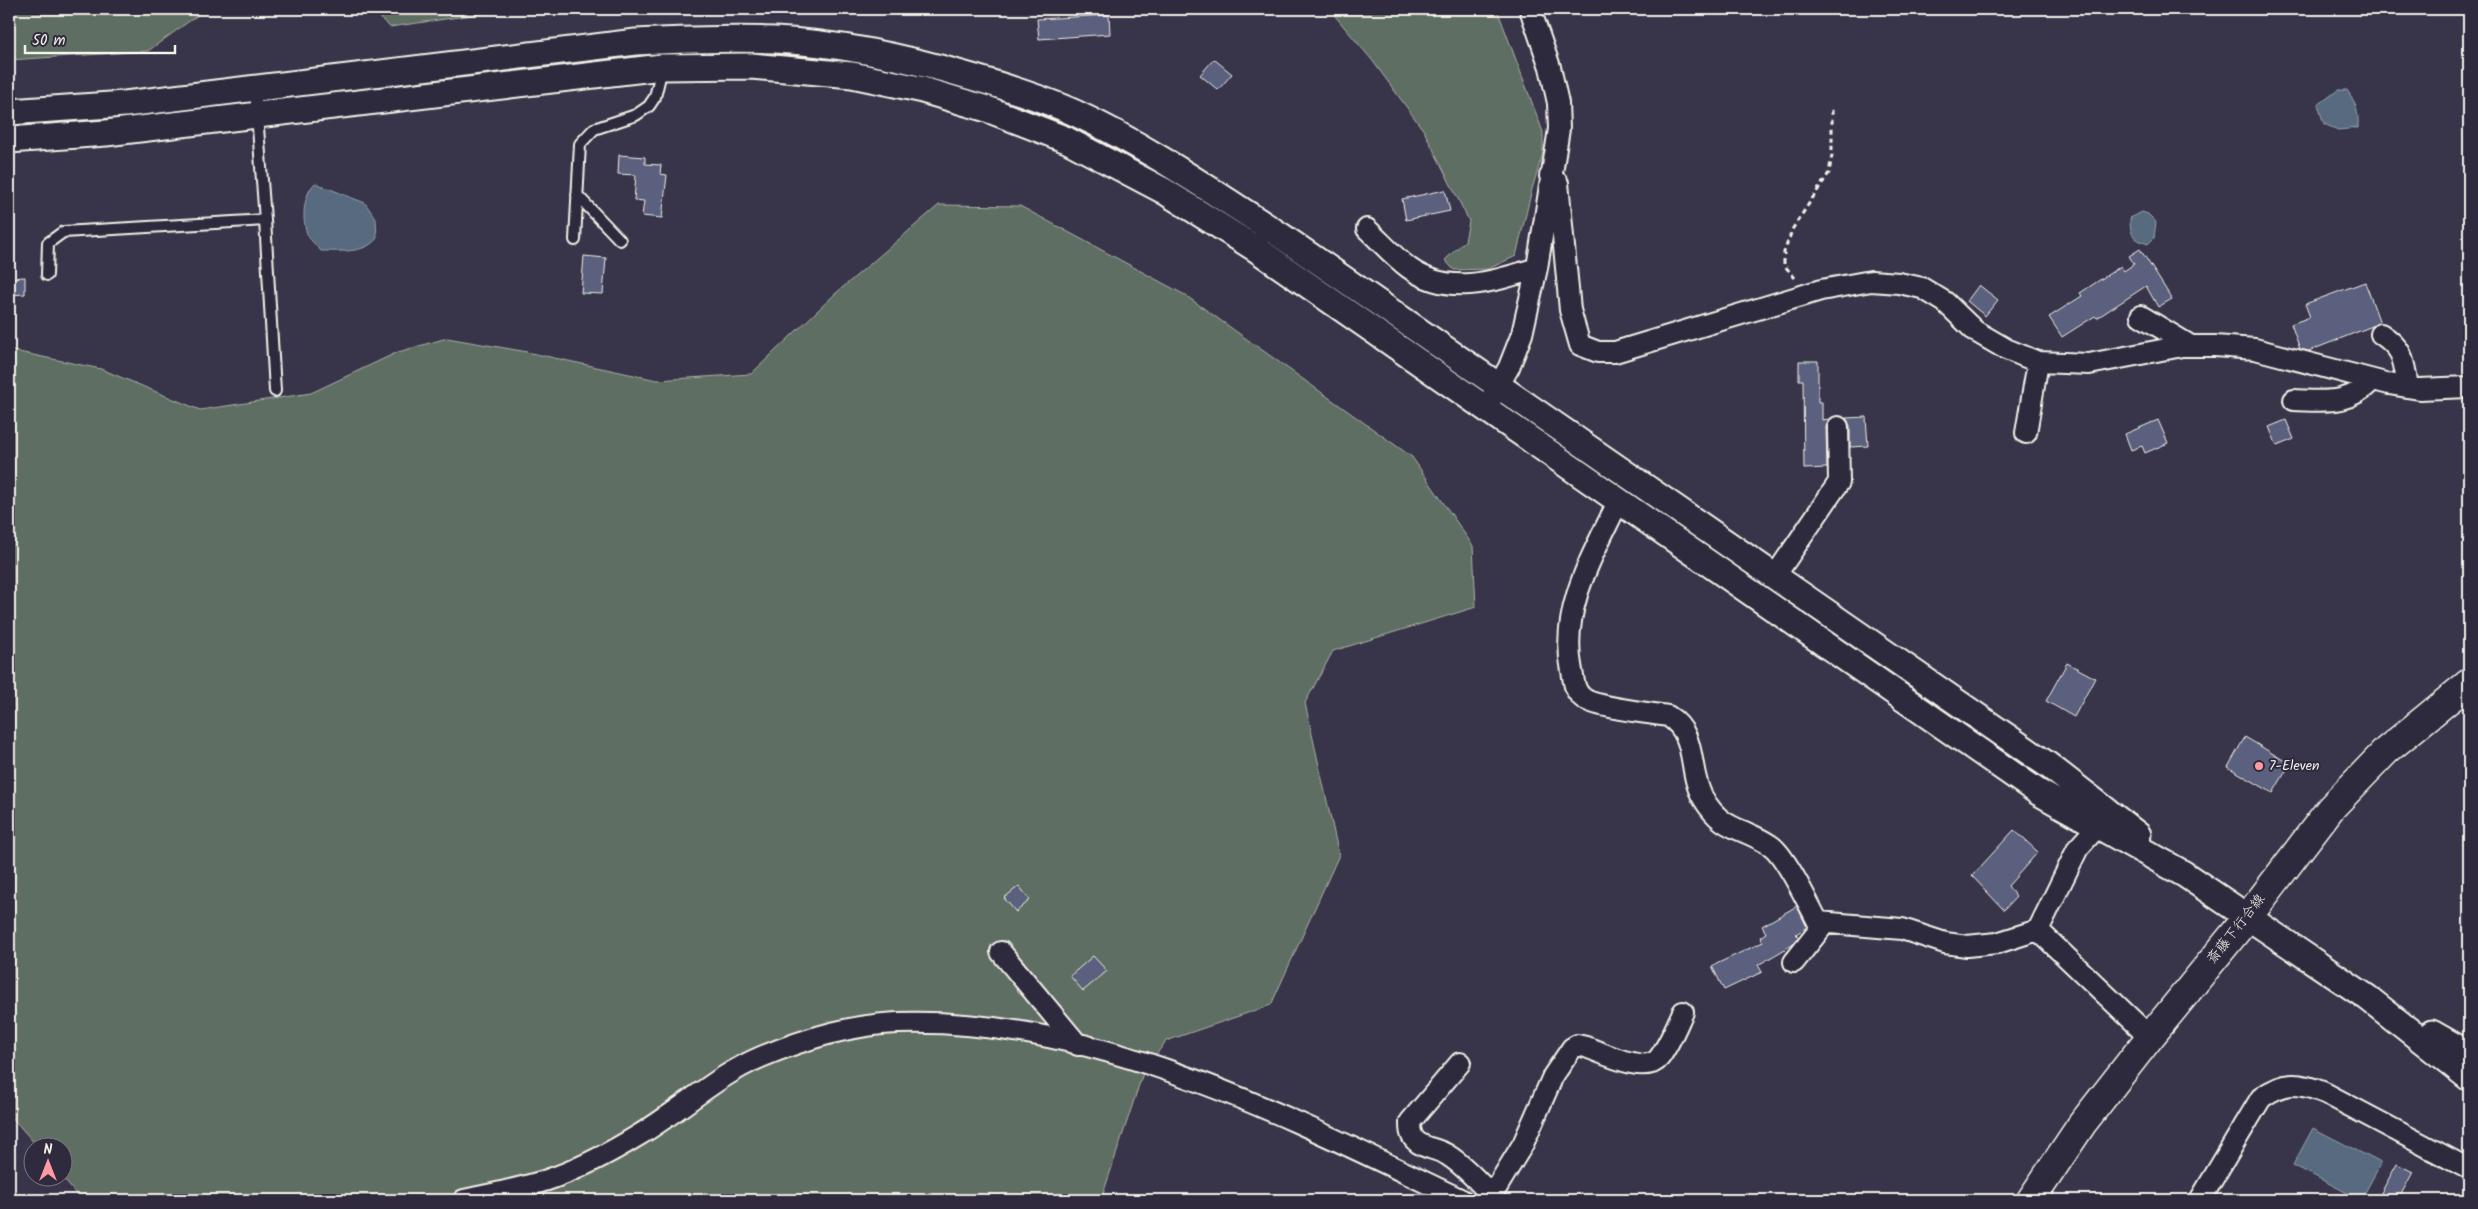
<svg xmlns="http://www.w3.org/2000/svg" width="2478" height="1209" font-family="Kalam,'Klee One',sans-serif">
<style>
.green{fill:#5f6e64;stroke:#aab0a6}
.water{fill:#586b80;stroke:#96a1aa}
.building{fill:#5a617d;stroke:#f4f1e8}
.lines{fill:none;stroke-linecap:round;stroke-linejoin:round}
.service-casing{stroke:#f4f1e8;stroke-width:14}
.minor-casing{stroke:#f4f1e8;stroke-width:24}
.tertiary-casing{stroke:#f4f1e8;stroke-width:29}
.secondary-casing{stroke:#f4f1e8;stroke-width:31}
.path{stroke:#f4f1e8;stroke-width:3;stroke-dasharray:5 4;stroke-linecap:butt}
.service{stroke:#2f2a3d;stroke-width:10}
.minor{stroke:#2f2a3d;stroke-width:20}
.tertiary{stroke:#2f2a3d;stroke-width:25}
.secondary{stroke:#2f2a3d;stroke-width:28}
.poi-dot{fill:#ff9aa2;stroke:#2f2a3d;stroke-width:2}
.labels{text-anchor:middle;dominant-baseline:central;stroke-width:4;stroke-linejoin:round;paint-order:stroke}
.poi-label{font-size:14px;fill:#f4f1e8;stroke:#2f2a3d;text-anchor:start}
.street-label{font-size:14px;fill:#f4f1e8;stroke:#2f2a3d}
</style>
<rect width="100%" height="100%" fill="#38354a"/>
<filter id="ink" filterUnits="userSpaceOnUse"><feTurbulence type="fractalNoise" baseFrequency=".02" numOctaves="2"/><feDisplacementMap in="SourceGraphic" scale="10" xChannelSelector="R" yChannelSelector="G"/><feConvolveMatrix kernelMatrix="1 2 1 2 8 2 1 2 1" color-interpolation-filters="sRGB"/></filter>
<g filter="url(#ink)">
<path class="green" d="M 9,9 L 206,9 L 148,51 L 9,60 Z
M 370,9 L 514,9 L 390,27 Z
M 1329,9 L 1497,9 L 1543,132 L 1543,153 L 1532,189 L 1516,256 L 1488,269 L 1454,270 L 1445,260 L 1465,241 L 1469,221 L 1424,131 L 1372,60 Z
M 939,205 L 1020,206 L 1185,295 L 1412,457 L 1473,546 L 1476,607 L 1333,651 L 1305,703 L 1339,855 L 1271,1005 L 1166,1041 L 1143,1073 L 1101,1200 L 81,1200 L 62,1177 L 62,1146 L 37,1146 L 9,1114 L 9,350 L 101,369 L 200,410 L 311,393 L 398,352 L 447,338 L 522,351 L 657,380 L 751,374 L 835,294 Z"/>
<path class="water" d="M 2338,90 L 2347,90 C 2356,103 2359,112 2358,128 L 2338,130 L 2324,124 L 2318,105 Z
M 315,183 L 365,203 L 376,219 L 377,238 C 365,254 340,251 321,251 C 317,246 311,241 308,236 C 301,220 303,195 315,183 Z
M 2142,212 L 2148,214 L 2156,222 L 2154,238 L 2148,244 C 2132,239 2130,234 2130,218 Z
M 2313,1128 L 2381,1163 L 2361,1200 L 2293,1165 Z"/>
<path class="building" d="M 1109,15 L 1110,34 L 1039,39 L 1037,19 Z
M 1214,59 L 1232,74 L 1218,90 L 1200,75 Z
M 619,155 L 645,157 L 645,164 L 661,165 L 660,174 L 667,175 L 662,218 L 642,216 L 644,201 L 634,200 L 636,175 L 618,174 Z
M 1445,190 L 1450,211 L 1406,220 L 1402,199 Z
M 2140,249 L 2172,299 L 2158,307 L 2146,286 L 2097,318 L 2095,316 L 2062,337 L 2049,317 L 2082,296 L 2080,293 L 2121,266 L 2124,271 L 2134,264 L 2129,256 Z
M 584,256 L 606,258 L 603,294 L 581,293 Z
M 25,277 L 25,294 L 9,295 L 9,278 Z
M 2365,282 L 2380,323 L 2309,351 L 2300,349 L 2291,324 L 2310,317 L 2305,304 Z
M 1979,285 L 1998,300 L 1985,316 L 1967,301 Z
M 1799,361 L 1818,361 L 1818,402 L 1822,402 L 1822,420 L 1829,419 L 1826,427 L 1827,468 L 1804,469 L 1803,380 L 1799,380 Z
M 1866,417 L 1868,446 L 1850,447 L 1850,426 L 1846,418 Z
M 2158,420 L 2168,443 L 2145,453 L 2142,446 L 2131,450 L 2125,434 Z
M 2286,420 L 2294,439 L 2277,446 L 2269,427 Z
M 2067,663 L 2095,678 L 2074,717 L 2046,701 Z
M 2245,737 L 2290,764 L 2273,793 L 2228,767 Z
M 2014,830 L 2038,852 L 2008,886 L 2016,897 L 2004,910 L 1972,876 Z
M 1019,886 L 1030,900 L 1016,912 L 1004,898 Z
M 1797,906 L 1807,927 L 1796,934 L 1799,937 L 1792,945 L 1758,965 L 1762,972 L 1724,990 L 1712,966 L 1763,942 L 1760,937 L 1766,933 L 1762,926 Z
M 1093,956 L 1107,971 L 1083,991 L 1070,976 Z
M 2397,1164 L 2413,1172 L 2398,1200 L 2377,1200 Z"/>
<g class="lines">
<defs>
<path id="service" d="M 255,88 L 265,220 L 275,391
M 577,195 L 620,240
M 575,240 L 580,144 L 594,129 L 636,115 L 649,106 L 655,97 L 662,68
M 47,275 L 48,243 L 63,232 L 265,220"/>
<path id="minor" d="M 1550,176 L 1558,183 L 1570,310 L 1580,345 L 1598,352 L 1615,352 L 1821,290 L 1871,281 L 1899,283 L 1922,288 L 1945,302 L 1975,331 L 2006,349 L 2038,362 L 2089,364 L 2182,346 L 2215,346 L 2255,349 L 2389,384 L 2419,389 L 2469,387
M 1367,229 C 1381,242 1394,257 1409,268 C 1449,297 1495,281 1537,268
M 2141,316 L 2191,346
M 2381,334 C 2405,350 2403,360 2408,387
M 2294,400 C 2328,401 2348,405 2373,380
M 1486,408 L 1509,367 L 1522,334 L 1537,268 L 1559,129 L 1558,103 L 1550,67 L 1530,9
M 2026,433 L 2038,362
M 1618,502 C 1593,555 1559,610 1572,671 C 1574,681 1574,691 1583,698 C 1594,707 1650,713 1668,716 C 1699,735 1687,771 1703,798 C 1723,832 1741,826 1770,845 C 1785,854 1809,905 1818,922 L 1902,929 L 1945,943 L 1967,946 L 1997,943 L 2038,930 L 2150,1037
M 1775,576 L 1839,482 L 1838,427
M 2038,930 L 2078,848 L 2098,826
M 1001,952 L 1078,1045
M 1794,962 L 1825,923
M 1460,1063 L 1410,1122 C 1410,1129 1410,1135 1415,1140 C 1423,1149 1438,1148 1449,1156 C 1465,1166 1478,1182 1492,1195
M 464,1200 C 491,1194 520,1189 547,1180 C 577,1170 613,1151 639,1135 C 681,1110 716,1076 761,1057 C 804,1039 850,1025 897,1023 C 1095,1016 1288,1117 1462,1200
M 1489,1200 L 1523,1144 L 1553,1076 L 1572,1048 L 1577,1045 L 1586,1047 C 1603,1053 1646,1075 1659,1058 C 1669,1045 1676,1027 1683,1012
M 2200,1200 L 2261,1098 C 2284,1081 2299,1082 2325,1093 L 2469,1169"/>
<path id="tertiary" d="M 9,112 L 125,104 L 636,42 C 682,40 729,38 775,40 C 842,43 908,58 972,77 C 1006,87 1042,98 1075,113 C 1147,146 1213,192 1280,235 L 2048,765 L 2138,835
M 9,140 L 106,133 L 662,67 L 751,66 L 852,75 L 919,89 L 987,109 L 1067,140 L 1164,191 L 1256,249 L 2038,792 L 2184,874 L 2368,998 L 2469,1078
M 2432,1033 L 2469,1054"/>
<path id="secondary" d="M 2031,1200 L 2082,1124 L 2150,1037 L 2247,918 L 2330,809 L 2387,750 L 2469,683"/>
</defs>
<use href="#service" class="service-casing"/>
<use href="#minor" class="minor-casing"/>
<use href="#tertiary" class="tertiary-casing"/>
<use href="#secondary" class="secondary-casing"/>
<path class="path" d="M 1795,278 L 1784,265 L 1784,252 L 1793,228 L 1829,173 L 1832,155 L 1832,109"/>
<use href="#service" class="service"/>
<use href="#minor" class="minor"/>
<use href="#tertiary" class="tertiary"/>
<use href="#secondary" class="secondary"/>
</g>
</g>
<circle class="poi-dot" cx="2259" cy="766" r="5"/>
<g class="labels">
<g class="poi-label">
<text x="2269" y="766">7-Eleven</text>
</g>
<g class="street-label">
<text transform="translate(2236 929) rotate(-52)">斎藤下行合線</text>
</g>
</g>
<rect width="2478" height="1209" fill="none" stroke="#2f2a3d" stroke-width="30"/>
<rect x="15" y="15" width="2448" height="1179" fill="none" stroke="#f4f1e8" stroke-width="2" filter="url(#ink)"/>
<g transform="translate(48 1162)"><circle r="24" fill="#2f2a3d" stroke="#7e7a81"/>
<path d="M0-4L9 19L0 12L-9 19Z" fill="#ff9aa2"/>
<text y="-8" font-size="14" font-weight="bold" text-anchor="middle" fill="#f4f1e8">N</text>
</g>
<path d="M25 45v8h150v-8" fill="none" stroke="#f4f1e8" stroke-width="2.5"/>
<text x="32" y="45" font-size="15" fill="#f4f1e8" stroke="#2f2a3d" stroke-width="4" paint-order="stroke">50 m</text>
</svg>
